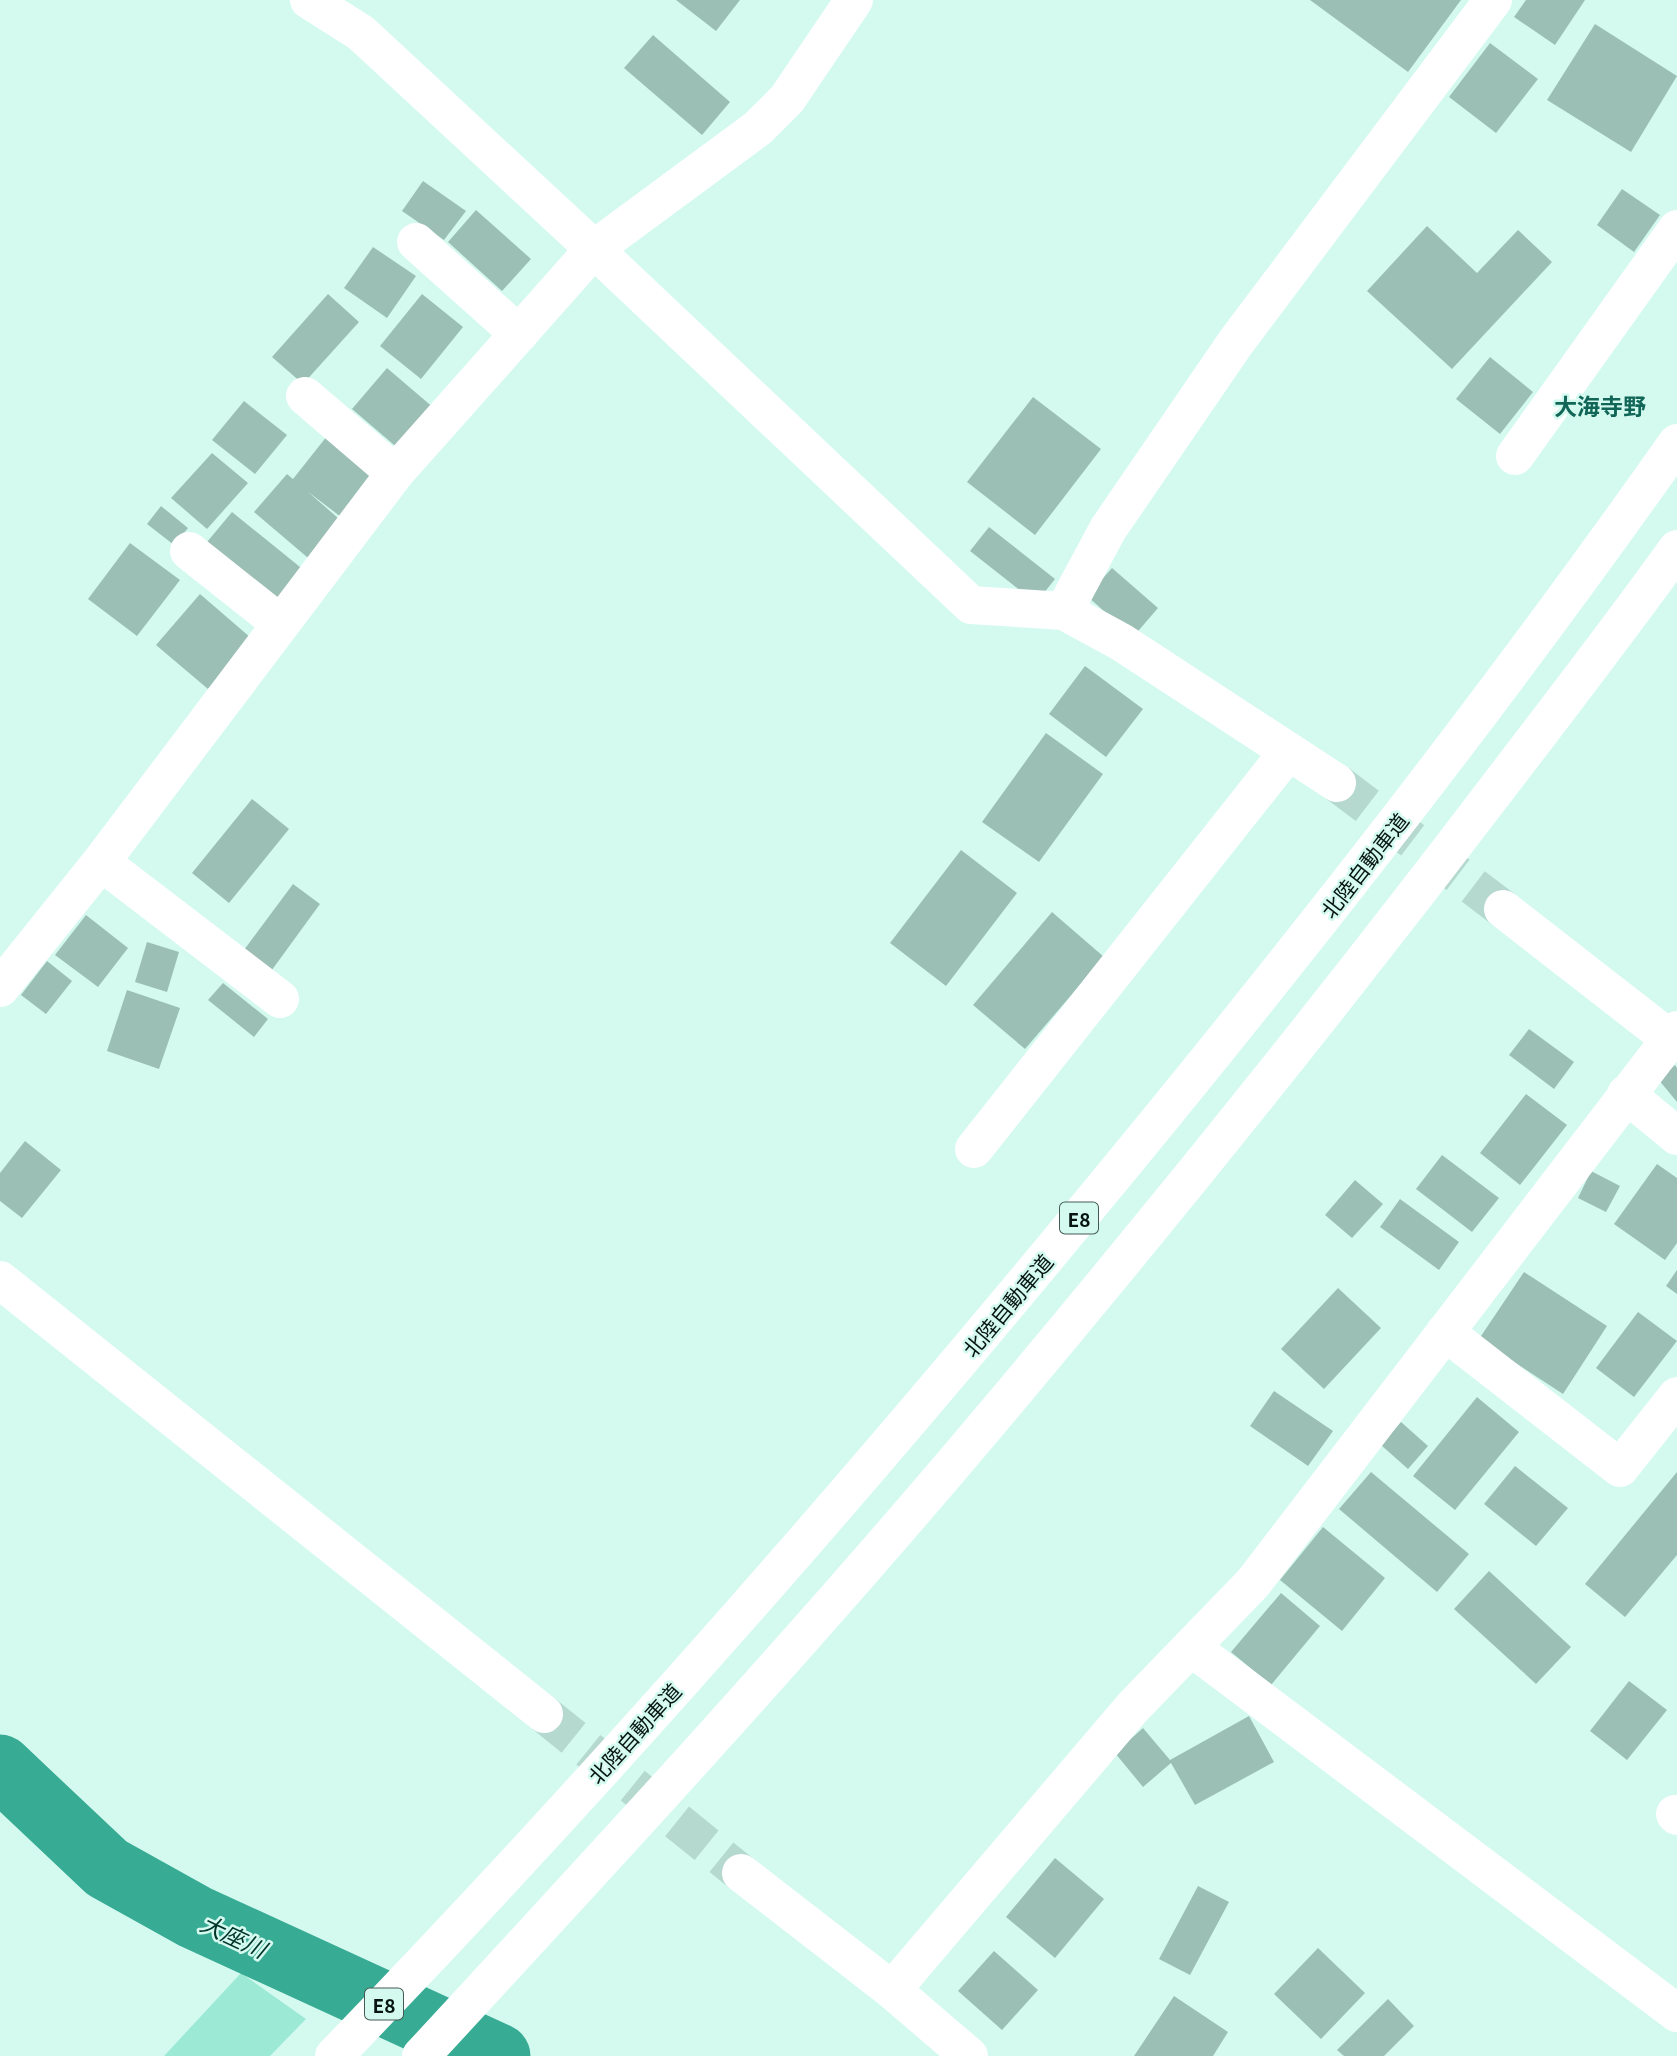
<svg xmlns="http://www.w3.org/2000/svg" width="1677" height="2056" font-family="Georgia,'Noto Sans JP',serif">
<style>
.green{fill:#9ce9d6}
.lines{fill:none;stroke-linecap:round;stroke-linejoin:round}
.river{stroke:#37ab94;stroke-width:65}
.building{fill:#9bbfb5}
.minor-tunnel{stroke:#b5d8cf;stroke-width:38;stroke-dasharray:38 19;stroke-linecap:butt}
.minor{stroke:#fff;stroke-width:38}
.motorway{stroke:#fff;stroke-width:38}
.labels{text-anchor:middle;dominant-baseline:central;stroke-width:5;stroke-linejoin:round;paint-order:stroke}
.shield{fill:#d4faf0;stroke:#445954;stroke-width:2}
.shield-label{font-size:19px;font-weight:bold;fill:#071411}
.street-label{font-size:21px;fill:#071411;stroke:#d4faf0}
.neighbourhood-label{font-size:23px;font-weight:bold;fill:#116657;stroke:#d4faf0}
.water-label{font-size:23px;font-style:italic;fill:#00342a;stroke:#d4faf0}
</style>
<rect width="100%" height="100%" fill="#d4faf0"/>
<path class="green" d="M 241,1973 L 306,2019 L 270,2056 L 164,2056 Z"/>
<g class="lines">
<path class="river" d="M 0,1767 L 107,1868 L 195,1917 L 498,2056"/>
</g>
<path class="building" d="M 676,0 L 740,0 L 716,31 Z
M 1310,0 L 1461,0 L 1408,72 Z
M 1526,0 L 1585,0 L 1555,45 L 1514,17 Z
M 1595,24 L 1677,76 L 1631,152 L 1547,100 Z
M 653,35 L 730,102 L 702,135 L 624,68 Z
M 1490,43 L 1538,79 L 1496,133 L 1449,97 Z
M 423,181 L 466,211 L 444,240 L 402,211 Z
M 1622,189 L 1660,215 L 1634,252 L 1597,225 Z
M 476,210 L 531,259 L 502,291 L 448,242 Z
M 1427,226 L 1477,273 L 1518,230 L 1552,262 L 1452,369 L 1367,291 Z
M 373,247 L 416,276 L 387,318 L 344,288 Z
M 328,294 L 359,322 L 303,384 L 272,357 Z
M 422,294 L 463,327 L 421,379 L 380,346 Z
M 1490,357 L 1533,392 L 1500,434 L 1456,399 Z
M 387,368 L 435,409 L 400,450 L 352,409 Z
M 1033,397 L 1101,449 L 1035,535 L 967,482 Z
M 244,401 L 287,435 L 255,474 L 212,440 Z
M 331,431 L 379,469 L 341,517 L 307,491 L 346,525 L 314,563 L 254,512 L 287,474 L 293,479 Z
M 212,453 L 248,483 L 207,529 L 171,498 Z
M 161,506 L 188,528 L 174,545 L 147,524 Z
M 232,512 L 305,571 L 279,602 L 207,542 Z
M 989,527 L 1055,579 L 1036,603 L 970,551 Z
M 130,543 L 180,580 L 137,636 L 88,599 Z
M 1112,568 L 1158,608 L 1133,637 L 1087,596 Z
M 200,594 L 251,638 L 208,689 L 156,645 Z
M 1085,666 L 1143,709 L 1106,757 L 1049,714 Z
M 1046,733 L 1103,774 L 1039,862 L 982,822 Z
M 252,799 L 289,829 L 229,903 L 192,873 Z
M 961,850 L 1017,893 L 946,986 L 890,943 Z
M 293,884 L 320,904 L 269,974 L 241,954 Z
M 1052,912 L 1104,957 L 1025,1049 L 973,1005 Z
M 86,915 L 128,948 L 98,987 L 55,955 Z
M 147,942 L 179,952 L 167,992 L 135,982 Z
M 47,961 L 72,981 L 46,1014 L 21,995 Z
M 223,983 L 268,1019 L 254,1037 L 208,1000 Z
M 127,990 L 180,1008 L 159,1069 L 107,1051 Z
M 1529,1029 L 1574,1062 L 1554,1089 L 1509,1055 Z
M 1675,1065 L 1677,1068 L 1677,1102 L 1658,1079 Z
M 1526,1094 L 1567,1125 L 1520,1185 L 1480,1153 Z
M 25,1141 L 61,1170 L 22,1218 L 0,1201 L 0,1173 Z
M 1442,1155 L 1499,1198 L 1472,1232 L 1416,1189 Z
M 1657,1164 L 1677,1178 L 1677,1243 L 1665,1260 L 1614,1224 Z
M 1591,1171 L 1620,1186 L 1606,1212 L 1578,1198 Z
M 1355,1180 L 1383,1204 L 1352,1238 L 1325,1215 Z
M 1400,1199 L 1459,1242 L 1439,1270 L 1380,1227 Z
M 1677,1270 L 1677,1294 L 1666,1286 Z
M 1524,1272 L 1607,1326 L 1563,1394 L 1479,1339 Z
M 1338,1288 L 1381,1328 L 1324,1389 L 1281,1349 Z
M 1638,1312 L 1677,1341 L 1634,1397 L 1596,1368 Z
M 1274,1391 L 1333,1431 L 1308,1466 L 1250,1426 Z
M 1477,1397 L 1519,1432 L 1455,1510 L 1413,1476 Z
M 1401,1422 L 1428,1446 L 1408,1469 L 1381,1445 Z
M 1515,1466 L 1568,1508 L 1536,1546 L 1484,1504 Z
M 1371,1472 L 1469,1554 L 1437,1592 L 1339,1509 Z
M 1677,1472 L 1677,1555 L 1625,1617 L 1585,1584 Z
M 1323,1527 L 1385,1578 L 1342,1631 L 1280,1580 Z
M 1489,1571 L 1571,1647 L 1536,1684 L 1454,1609 Z
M 1281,1593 L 1320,1626 L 1271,1685 L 1231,1652 Z
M 1629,1681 L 1667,1710 L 1627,1760 L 1590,1731 Z
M 1249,1716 L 1274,1762 L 1195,1805 L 1171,1763 L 1143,1787 L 1115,1753 L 1143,1728 L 1170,1760 Z
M 1055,1858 L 1104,1899 L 1055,1958 L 1006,1917 Z
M 1198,1886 L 1229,1902 L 1190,1975 L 1159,1959 Z
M 1318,1948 L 1365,1993 L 1321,2039 L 1274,1994 Z
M 994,1951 L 1038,1990 L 1002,2030 L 958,1991 Z
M 1174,1996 L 1228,2032 L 1213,2056 L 1134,2056 Z
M 1388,1999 L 1414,2026 L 1384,2056 L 1344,2056 L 1337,2050 Z"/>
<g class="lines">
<path class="minor-tunnel" d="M 1337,783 L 1503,909
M 544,1714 L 741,1873"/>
<path class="minor" d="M 309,0 L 361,33 L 594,249 L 971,605 L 1064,611 L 1121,642 L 1337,783
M 416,242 L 519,334
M 305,396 L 395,473
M 1515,456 L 1677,229
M 189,551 L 281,624
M 1064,611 L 1108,529 L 1236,342 L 1493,0
M 101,862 L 280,999
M 1503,909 L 1670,1039
M 0,988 L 101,862 L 395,473 L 594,249 L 758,128 L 787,99 L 854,0
M 1626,1094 L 1677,1136
M 974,1149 L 1288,752
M 0,1280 L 544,1714
M 1445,1332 L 1620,1468 L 1677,1396
M 1192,1648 L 1677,2013
M 1675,1814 L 1677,1816
M 741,1873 L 892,1990 L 969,2056
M 892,1990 L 1133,1707 L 1253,1583 L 1677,1030"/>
<path class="motorway" d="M 334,2056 C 593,1788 840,1507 1077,1220 C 1286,968 1488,711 1677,443
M 421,2056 C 615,1846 809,1636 993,1417 C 1169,1208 1340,995 1505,778 C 1563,702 1621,627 1677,549"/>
</g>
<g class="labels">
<g class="shield">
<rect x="1060" y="1202.5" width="38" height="31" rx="5"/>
<rect x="365" y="1988.5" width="38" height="31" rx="5"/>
</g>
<g class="shield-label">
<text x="1079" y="1218">E8</text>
<text x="384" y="2004">E8</text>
</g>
<g class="street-label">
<text transform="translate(1364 865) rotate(-52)">北陸自動車道</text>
<text transform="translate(1007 1305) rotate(-50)">北陸自動車道</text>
<text transform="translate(634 1733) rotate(-48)">北陸自動車道</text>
</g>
<g class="neighbourhood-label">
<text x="1600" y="405">大海寺野</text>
</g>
<g class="water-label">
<text transform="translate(234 1935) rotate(25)">大座川</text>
</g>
</g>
</svg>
